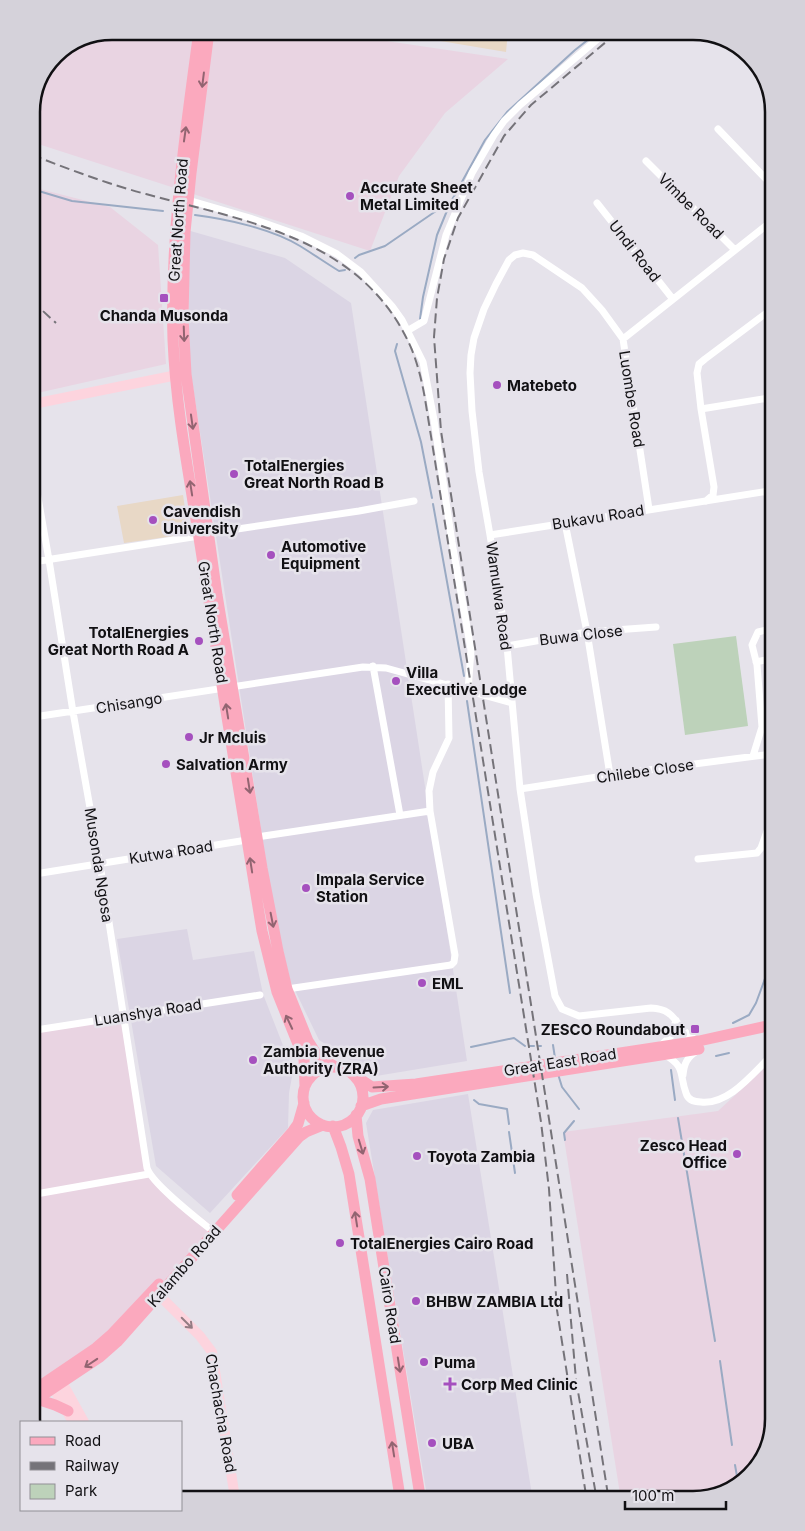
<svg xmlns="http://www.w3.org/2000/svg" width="805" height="1531" font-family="Inter,sans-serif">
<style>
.built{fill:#dbd5e4}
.industrial{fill:#e9d4e2}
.education{fill:#e8d8c6}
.green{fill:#bdd2ba}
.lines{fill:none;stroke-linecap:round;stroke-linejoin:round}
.stream{stroke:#9aaac3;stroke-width:2}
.street{stroke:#fff;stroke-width:7}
.secondary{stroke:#fdd4de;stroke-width:10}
.primary{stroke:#fba9be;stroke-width:11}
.rail{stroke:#757379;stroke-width:2;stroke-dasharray:10 5;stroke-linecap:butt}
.oneway{stroke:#926471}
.oneway2{stroke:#937c83}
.poi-dot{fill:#a550be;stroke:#e6e3eb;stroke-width:2}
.labels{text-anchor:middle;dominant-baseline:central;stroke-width:5;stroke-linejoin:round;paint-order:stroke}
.poi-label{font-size:15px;font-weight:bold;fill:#111013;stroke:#e6e3eb;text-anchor:start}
.street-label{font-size:15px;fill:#111013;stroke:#e6e3eb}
.rim{fill:none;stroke:#111013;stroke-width:2.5}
</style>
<rect width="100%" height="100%" fill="#e6e3eb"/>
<path class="built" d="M 187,230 L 285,258 L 351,303 L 467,1061 L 376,1076 L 319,1040 L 290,980 L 273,907 L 190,367 Z
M 187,929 L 193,960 L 254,951 L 263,994 L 293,1071 L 289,1093 L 288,1128 L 210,1213 L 156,1166 L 117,939 Z
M 468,1094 L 532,1495 L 427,1496 L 366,1123 L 373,1110 Z"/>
<path class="industrial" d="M 113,31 L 319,31 L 508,59 L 445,113 L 399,176 L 370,251 L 32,142 L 31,107 L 55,55 Z
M 32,187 L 110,207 L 158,245 L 166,364 L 33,394 Z
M 120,1016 L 147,1175 L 215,1228 L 116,1339 L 37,1387 L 36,1030 Z
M 772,1061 L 774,1419 L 760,1463 L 724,1493 L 620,1494 L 563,1132 L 718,1111 Z"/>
<path class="education" d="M 381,31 L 508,31 L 506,52 Z
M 183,495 L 189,534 L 124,543 L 117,506 Z"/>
<path class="green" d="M 736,636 L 748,726 L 685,735 L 673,644 Z"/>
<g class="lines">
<path class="stream" d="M 32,189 L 72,201 L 163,211
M 195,215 C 227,219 272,229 300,246 C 313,254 326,263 339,271 L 345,270
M 355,258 L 359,255 L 385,246 L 452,200 L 485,140 L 507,112 L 575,50 L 599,31
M 420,319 L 423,297 L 437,235 L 451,201
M 397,344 L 395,351 L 421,442 L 432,498
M 433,504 L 464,676
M 467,701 L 510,993
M 733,1023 L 749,1015 L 756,1003 L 770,965 L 771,939
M 553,1045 L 555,1058
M 530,1046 L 534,1046
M 539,1046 L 541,1046
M 471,1047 L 514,1038 L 525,1046
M 716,1056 L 729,1053
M 671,1070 L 675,1100
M 558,1074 L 562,1087 L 579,1109
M 474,1100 L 479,1104 L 507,1109 L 509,1124
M 678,1118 L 715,1341
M 509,1132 L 515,1173
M 565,1140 L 564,1133 L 574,1121
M 720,1361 L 732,1445
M 735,1465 L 738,1482"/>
<path class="street" d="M 718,129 L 768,181
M 646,161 L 735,250
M 188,200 L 250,218 L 301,236 L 337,254 L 361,272 L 392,306 L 402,320 L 423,362 L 434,420 L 452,542 L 471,650 L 468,691
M 597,203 L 672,298
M 407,331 L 424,321 L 446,235 L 472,173 L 494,135 L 504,121 L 520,105 L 607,31
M 623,339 L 768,224
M 701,409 L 769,398
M 33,469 L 49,560 L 73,712 L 100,864 L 147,1168 C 152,1184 199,1220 214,1232
M 706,501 L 713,495 L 714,487 L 701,409 L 697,373 L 699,364 L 705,359 L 769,311
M 649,509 L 623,339 L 602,310 L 582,288 L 533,255 L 523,253 L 515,255 L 509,260 L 496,284 L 484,309 L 474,338 L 471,355 L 470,373 L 472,411 L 479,472 L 490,535 L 507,646 L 520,789 L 536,894 L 555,996 L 562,1009 L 579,1016 L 651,1008 C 679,1009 674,1029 696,1040
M 565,523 L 587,632 L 610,775
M 208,535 L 209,534 L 224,531 L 359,511 L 414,501
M 490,535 L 769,491
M 33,562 L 199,536
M 507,646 L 587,632 L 656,627
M 756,662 L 770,659
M 373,666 L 400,815
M 34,717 L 363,667 L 386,668 L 512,703
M 753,756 L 762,727 L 757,665 L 752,645 L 758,632 L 770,629
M 520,789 L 610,775 L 771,754
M 430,811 L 429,791 L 433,772 L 449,738 L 448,684
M 257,837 L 430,811 L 455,955 L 454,962 L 451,965 L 287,989
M 698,859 L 757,853 L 761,848 L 771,820
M 35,874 L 247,840
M 36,1030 L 260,995
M 660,1046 L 671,1036 L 676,1020
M 665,1055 C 686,1067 679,1074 686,1093 C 688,1100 695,1102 701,1102 C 729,1105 753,1073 772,1055
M 683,1075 C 684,1064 687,1057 697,1051
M 36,1194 L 149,1174"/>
<path class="secondary" d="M 33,404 L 182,374
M 154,1290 L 200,1336 L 212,1352 L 235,1498
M 58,1375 L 84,1422
M 50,1382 L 73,1422"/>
<path class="primary" d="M 199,31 C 185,134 170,236 173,340 C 176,413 191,485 202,557 C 221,682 241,806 262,931 L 277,992 L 304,1059 L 305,1086
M 209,31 L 191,173 L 185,232 L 183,317 L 186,374 L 217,595 L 262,868 L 278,951 L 287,989 L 308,1041 L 317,1055 L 334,1066
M303 1097a30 30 0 1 1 60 0a30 30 0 1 1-60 0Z
M 351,1073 L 372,1087 L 416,1084 L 699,1041 L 772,1025
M 361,1106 L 381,1099 L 699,1049
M 356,1115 L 358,1136 L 370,1179 L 420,1496
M 333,1126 L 341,1147 L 349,1174 L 400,1497
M 237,1195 L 293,1131 L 298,1124 L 304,1103
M 37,1388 L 96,1348 L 111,1335 L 159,1284
M 37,1399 L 100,1357 L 117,1342 L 299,1137 L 306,1132 L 323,1125
M 37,1399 L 55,1405 L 68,1411"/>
<path class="rail" d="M 32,155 C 69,169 107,184 146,194 C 249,222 365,239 412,350 C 419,368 423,386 426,405 L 541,1122 L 549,1189 L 557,1310 L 586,1495
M 32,301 L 56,323
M 567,1274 L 576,1380 L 596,1495
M 608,1495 L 441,431 L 434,337 L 437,298 L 444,259 L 458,218 L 504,136 L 531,105 L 619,31"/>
</g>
<defs><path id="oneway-shaft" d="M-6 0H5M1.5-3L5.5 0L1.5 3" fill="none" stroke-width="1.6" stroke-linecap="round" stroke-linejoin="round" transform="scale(1.25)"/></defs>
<g class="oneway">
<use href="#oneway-shaft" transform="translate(203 80) rotate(97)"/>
<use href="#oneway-shaft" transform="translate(185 134) rotate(-82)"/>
<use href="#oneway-shaft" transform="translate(184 334) rotate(88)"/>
<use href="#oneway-shaft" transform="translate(192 422) rotate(82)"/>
<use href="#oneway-shaft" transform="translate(191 488) rotate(-99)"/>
<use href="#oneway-shaft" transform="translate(227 711) rotate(-99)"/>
<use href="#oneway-shaft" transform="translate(249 786) rotate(81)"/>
<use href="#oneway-shaft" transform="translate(251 865) rotate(-99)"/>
<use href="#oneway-shaft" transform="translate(272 920) rotate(79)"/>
<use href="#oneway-shaft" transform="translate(289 1022) rotate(-115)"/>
<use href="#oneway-shaft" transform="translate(381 1087) rotate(-3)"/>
<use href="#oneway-shaft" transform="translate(361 1147) rotate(73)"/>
<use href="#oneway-shaft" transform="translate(356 1219) rotate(-99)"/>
<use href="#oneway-shaft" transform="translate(91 1363) rotate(146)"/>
<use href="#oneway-shaft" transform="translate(399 1365) rotate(81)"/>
<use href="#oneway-shaft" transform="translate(393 1449) rotate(-99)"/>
</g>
<use class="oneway2" href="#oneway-shaft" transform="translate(187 1323) rotate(45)"/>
<g class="poi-dot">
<circle cx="350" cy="196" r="5"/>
<rect x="159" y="293" width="10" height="10" rx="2.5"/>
<circle cx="497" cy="385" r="5"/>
<circle cx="234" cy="474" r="5"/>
<circle cx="153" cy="520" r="5"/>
<circle cx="271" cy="555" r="5"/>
<circle cx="199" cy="641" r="5"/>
<circle cx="396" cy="681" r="5"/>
<circle cx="189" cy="737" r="5"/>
<circle cx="166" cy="764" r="5"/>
<circle cx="306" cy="888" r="5"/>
<circle cx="422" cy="983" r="5"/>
<rect x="690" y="1024" width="10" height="10" rx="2.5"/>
<circle cx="253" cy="1060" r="5"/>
<circle cx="737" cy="1154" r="5"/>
<circle cx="417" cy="1156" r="5"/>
<circle cx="340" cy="1243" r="5"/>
<circle cx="416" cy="1301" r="5"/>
<circle cx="424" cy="1362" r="5"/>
<path d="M447.5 1376.5h5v5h5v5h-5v5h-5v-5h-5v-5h5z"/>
<circle cx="432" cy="1443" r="5"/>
</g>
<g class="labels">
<g class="poi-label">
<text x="360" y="187">Accurate Sheet<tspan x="360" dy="17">Metal Limited</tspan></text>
<text x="164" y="315" text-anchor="middle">Chanda Musonda</text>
<text x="507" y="385">Matebeto</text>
<text x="244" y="465">TotalEnergies<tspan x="244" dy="17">Great North Road B</tspan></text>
<text x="163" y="511">Cavendish<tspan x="163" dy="17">University</tspan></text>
<text x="281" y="546">Automotive<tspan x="281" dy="17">Equipment</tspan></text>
<text x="189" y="632" text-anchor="end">TotalEnergies<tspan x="189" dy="17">Great North Road A</tspan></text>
<text x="406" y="672">Villa<tspan x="406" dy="17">Executive Lodge</tspan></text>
<text x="199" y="737">Jr Mcluis</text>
<text x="176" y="764">Salvation Army</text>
<text x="316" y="879">Impala Service<tspan x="316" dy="17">Station</tspan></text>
<text x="432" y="983">EML</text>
<text x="685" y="1029" text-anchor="end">ZESCO Roundabout</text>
<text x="263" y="1051">Zambia Revenue<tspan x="263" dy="17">Authority (ZRA)</tspan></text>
<text x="727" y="1145" text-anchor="end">Zesco Head<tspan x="727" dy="17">Office</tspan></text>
<text x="427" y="1156">Toyota Zambia</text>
<text x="350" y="1243">TotalEnergies Cairo Road</text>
<text x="426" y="1301">BHBW ZAMBIA Ltd</text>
<text x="434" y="1362">Puma</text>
<text x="461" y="1384">Corp Med Clinic</text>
<text x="442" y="1443">UBA</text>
</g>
<g class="street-label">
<text transform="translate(691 206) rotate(45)">Vimbe Road</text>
<text transform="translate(178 220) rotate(-86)">Great North Road</text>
<text transform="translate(635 251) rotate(52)">Undi Road</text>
<text transform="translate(632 399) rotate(81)">Luombe Road</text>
<text transform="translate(598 517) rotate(-9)">Bukavu Road</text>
<text transform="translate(499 596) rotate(82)">Wamulwa Road</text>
<text transform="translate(213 622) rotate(81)">Great North Road</text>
<text transform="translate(581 635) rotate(-7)">Buwa Close</text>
<text transform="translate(129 703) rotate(-9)">Chisango</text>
<text transform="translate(645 771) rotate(-8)">Chilebe Close</text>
<text transform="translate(171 852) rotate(-9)">Kutwa Road</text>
<text transform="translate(99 865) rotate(81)">Musonda Ngosa</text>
<text transform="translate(148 1012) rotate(-9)">Luanshya Road</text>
<text transform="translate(560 1062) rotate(-9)">Great East Road</text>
<text transform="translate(184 1266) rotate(-49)">Kalambo Road</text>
<text transform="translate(390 1305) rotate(81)">Cairo Road</text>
<text transform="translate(221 1413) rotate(80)">Chachacha Road</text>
</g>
</g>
<path d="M0 0H805V1531H0ZM112 40H693A72 72 0 0 1 765 112V1419A72 72 0 0 1 693 1491H112A72 72 0 0 1 40 1419V112A72 72 0 0 1 112 40Z" fill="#d5d2da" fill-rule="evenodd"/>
<path class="rim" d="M112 40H693A72 72 0 0 1 765 112V1419A72 72 0 0 1 693 1491H112A72 72 0 0 1 40 1419V112A72 72 0 0 1 112 40Z"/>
<rect x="20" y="1421" width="162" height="90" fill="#e6e3eb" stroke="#918f95"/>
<rect x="30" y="1437" width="25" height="8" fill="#fba9be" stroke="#918f95"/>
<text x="65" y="1446" font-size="15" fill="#111013">Road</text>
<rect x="30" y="1462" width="25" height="8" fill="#757379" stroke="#918f95"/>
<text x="65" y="1471" font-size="15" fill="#111013">Railway</text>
<rect x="30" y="1484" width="25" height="15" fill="#bdd2ba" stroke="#918f95"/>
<text x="65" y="1496" font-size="15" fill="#111013">Park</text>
<path d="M625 1501v8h101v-8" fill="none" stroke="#111013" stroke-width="2.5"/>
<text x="632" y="1501" font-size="15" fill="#111013" stroke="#e6e3eb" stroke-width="4" paint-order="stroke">100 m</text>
</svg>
